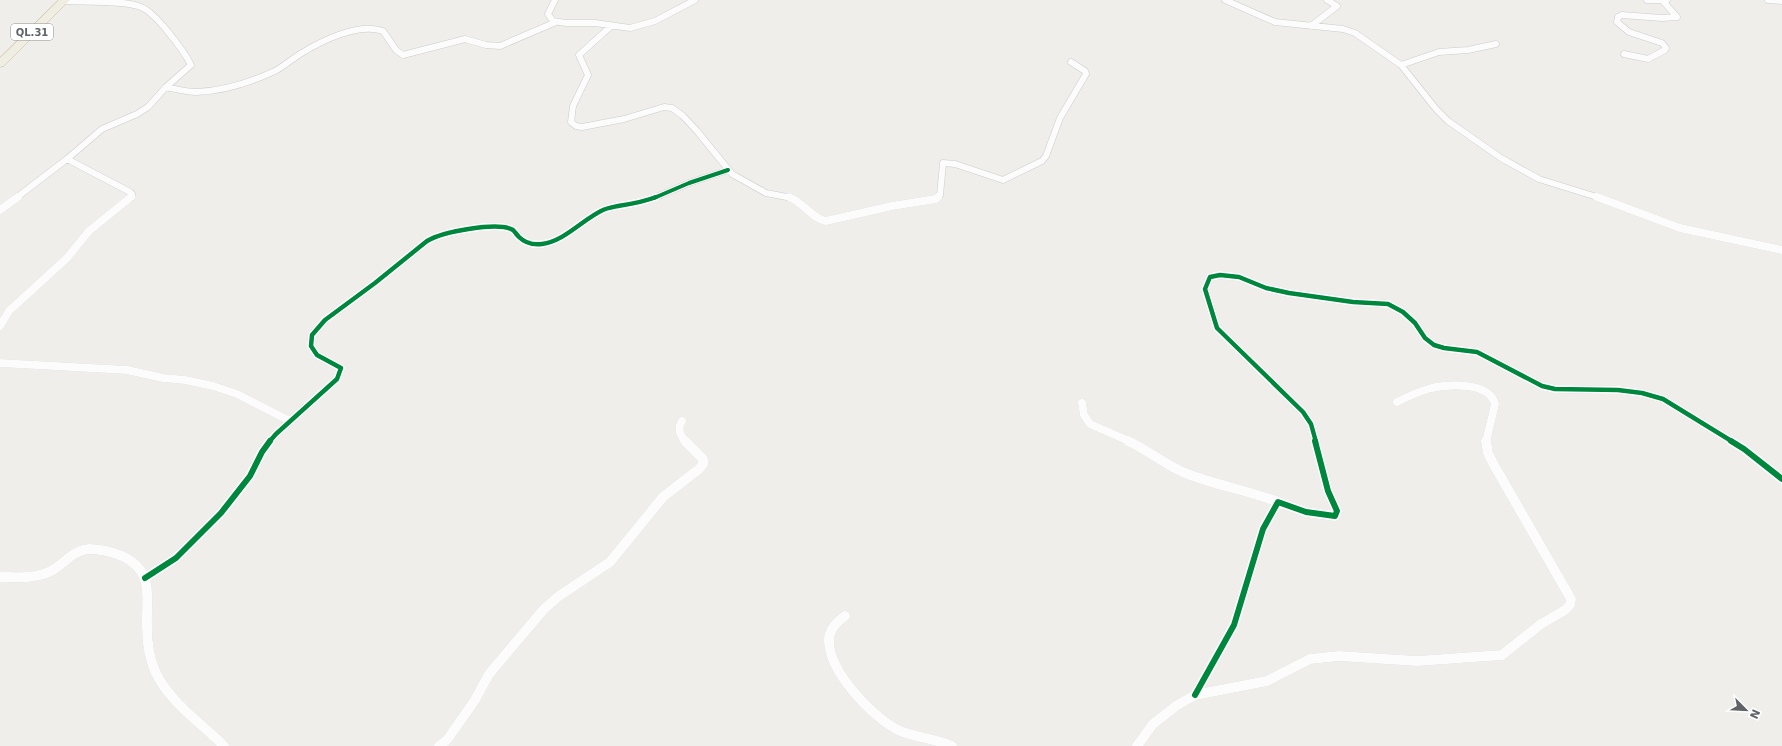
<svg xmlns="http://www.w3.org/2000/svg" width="1782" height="746" font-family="'DejaVu Sans',sans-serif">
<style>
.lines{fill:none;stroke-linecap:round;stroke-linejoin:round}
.street-far2-casing{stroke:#cbcccc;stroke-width:7}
.street-far1-casing{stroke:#cbcccc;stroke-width:8}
.street-casing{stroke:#cbcccc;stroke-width:10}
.highway-casing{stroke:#c8b996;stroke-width:1}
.street-far2{stroke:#fdfcfc;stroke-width:6}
.street-far1{stroke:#fdfcfc;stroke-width:8}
.street{stroke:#fdfcfc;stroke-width:10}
.highway{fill:#f0ede3;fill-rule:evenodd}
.cycleway-far2-casing{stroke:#fff;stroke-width:6}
.cycleway-far1-casing{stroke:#fff;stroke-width:7}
.cycleway-casing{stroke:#fff;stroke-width:8}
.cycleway-far2{stroke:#00873e;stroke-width:4}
.cycleway-far1{stroke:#00873e;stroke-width:4.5}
.cycleway{stroke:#00873e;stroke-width:6}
.labels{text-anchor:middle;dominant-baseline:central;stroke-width:3.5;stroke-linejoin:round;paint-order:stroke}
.shield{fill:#fff;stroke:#8f9295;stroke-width:1}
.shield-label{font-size:10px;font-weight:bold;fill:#5f6368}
</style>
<rect width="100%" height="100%" fill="#efeeea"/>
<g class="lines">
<defs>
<path id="street-far2" d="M 555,0 L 548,14 L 553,21 L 566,23 L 595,23 L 630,28 L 655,21 L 695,0
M 1225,0 L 1275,22 L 1343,29 L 1355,33 L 1401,65 L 1436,109 L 1448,121 L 1501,158 L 1539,179 L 1600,198
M 1647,0 L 1667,0
M 1768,0 L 1782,1
M 1311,26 L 1337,6 L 1327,0
M 610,27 L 579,55 L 588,75 L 573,106 L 571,122 L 576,126 L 582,127 L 624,119 L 664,107 L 672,108 L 683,116 L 697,131 L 732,174 L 766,193 L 792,198
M 1624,54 L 1648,59 L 1665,50 L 1666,48 L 1662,43 L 1629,32 L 1617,22 L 1618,17 L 1622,15 L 1662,18 L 1677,17 L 1662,0
M 1401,65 L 1439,52 L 1468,50 L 1496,44
M 166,87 C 176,89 186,92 196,92 C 222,91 251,82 275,71 C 284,66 292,59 300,54 C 321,41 359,22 383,31 L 396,50 L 403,55 L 465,39 L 486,45 L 500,46 L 556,22
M 67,159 L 130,192 L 132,194 L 131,198
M 16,198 L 67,159 L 102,129 L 137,114 L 148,107 L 166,87 L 191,65 C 184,51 156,13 141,7 C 126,0 82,2 64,1
M 654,198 L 689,183 L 728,170
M 937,198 L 940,195 L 943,163 L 955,164 L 1003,180 L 1042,161 L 1046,156 L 1060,118 L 1086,74 L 1085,71 L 1071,62"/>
<path id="street-far1" d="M 789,197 C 803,202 812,219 826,221 L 892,206 L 936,199 L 938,197
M 1597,197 L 1680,228 L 1782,250
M 0,210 L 18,197
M 0,326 L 9,311 L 67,258 L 89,231 L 131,197
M 0,363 L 127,370 L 163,378 L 185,380 L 213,386 L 237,394 L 290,421
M 1397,402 C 1407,397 1417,392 1428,389 C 1446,384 1489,381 1495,404 L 1486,442
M 1082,403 L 1084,415 L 1090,424 L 1131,442
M 682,421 C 677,429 680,435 686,442
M 269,442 L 276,434 L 337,379 L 341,368 L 317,355 L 311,346 L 312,335 L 325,320 L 375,283 L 427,241 C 442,232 498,221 513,230 C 515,232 517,235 519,237 C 525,243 534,245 542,244 C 565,241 583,219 603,210 C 607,208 613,207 618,206 C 631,204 644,202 656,197
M 1316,442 L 1311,424 L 1303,412 L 1217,328 L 1205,289 L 1210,277 L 1220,275 L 1239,277 L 1266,288 L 1289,293 L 1353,302 L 1388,304 L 1403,312 L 1415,323 L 1425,338 L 1434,345 L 1444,348 L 1477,352 L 1542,386 L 1555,389 L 1618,390 L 1642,393 L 1663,399 L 1733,442"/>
<path id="street" d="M 1128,441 C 1148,450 1165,465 1185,473 C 1215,485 1247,490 1278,502
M 1731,441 L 1744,449 L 1782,479
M 0,577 C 16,577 35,579 51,571 C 64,564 73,550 89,549 C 100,549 112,552 122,556 C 155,571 146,597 147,627 C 147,642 149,657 155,671 C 169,702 200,722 224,746
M 145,578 L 176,558 L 221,513 L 250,476 L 262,452 L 270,441
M 845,616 C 838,621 830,629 829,638 C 827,670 870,714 896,729 C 914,738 934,738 952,746
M 1195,695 L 1234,625 L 1263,529 L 1278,502 L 1306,512 L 1335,516 L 1337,511 L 1328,491 L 1315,441
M 439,746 L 447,740 L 475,700 L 489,674 L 544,609 L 559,596 L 610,562 L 663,497 L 699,469 L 703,464 L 703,459 L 685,441
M 1137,746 L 1153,724 L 1176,706 L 1195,695 L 1267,681 L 1310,659 L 1339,656 L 1417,661 L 1502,655 L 1541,624 L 1565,610 L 1570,605 L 1571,599 L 1494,465 L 1488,453 L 1486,441"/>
<path id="highway" d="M 59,0 L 70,0 L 4,66 L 0,67 L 0,58 Z"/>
</defs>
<use href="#street-far2" class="street-far2-casing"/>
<use href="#street-far1" class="street-far1-casing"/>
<use href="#street" class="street-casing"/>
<use href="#highway" class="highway-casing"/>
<use href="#street-far2" class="street-far2"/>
<use href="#street-far1" class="street-far1"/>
<use href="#street" class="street"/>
<use href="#highway" class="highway"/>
<defs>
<path id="cycleway-far2" d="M 654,198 L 689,183 L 728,170"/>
<path id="cycleway-far1" d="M 269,442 L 276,434 L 337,379 L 341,368 L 317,355 L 311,346 L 312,335 L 325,320 L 375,283 L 427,241 C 442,232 498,221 513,230 C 515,232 517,235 519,237 C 525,243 534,245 542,244 C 565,241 583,219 603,210 C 607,208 613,207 618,206 C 631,204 644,202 656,197
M 1316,442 L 1311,424 L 1303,412 L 1217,328 L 1205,289 L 1210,277 L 1220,275 L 1239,277 L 1266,288 L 1289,293 L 1353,302 L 1388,304 L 1403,312 L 1415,323 L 1425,338 L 1434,345 L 1444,348 L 1477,352 L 1542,386 L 1555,389 L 1618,390 L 1642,393 L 1663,399 L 1733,442"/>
<path id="cycleway" d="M 1731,441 L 1744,449 L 1782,479
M 145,578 L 176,558 L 221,513 L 250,476 L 262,452 L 270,441
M 1195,695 L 1234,625 L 1263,529 L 1278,502 L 1306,512 L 1335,516 L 1337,511 L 1328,491 L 1315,441"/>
</defs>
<use href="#cycleway-far2" class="cycleway-far2-casing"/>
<use href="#cycleway-far1" class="cycleway-far1-casing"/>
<use href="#cycleway" class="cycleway-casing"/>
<use href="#cycleway-far2" class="cycleway-far2"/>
<use href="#cycleway-far1" class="cycleway-far1"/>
<use href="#cycleway" class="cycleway"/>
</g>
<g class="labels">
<rect class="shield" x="11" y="24" width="42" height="16" rx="3"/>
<g class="shield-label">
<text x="32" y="32">QL.31</text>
</g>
</g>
<g transform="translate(1746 710) rotate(114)" stroke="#ffffff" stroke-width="3" paint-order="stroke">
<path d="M0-3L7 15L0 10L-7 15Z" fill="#5f6368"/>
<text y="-6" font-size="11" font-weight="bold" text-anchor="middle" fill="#5f6368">N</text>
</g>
</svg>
